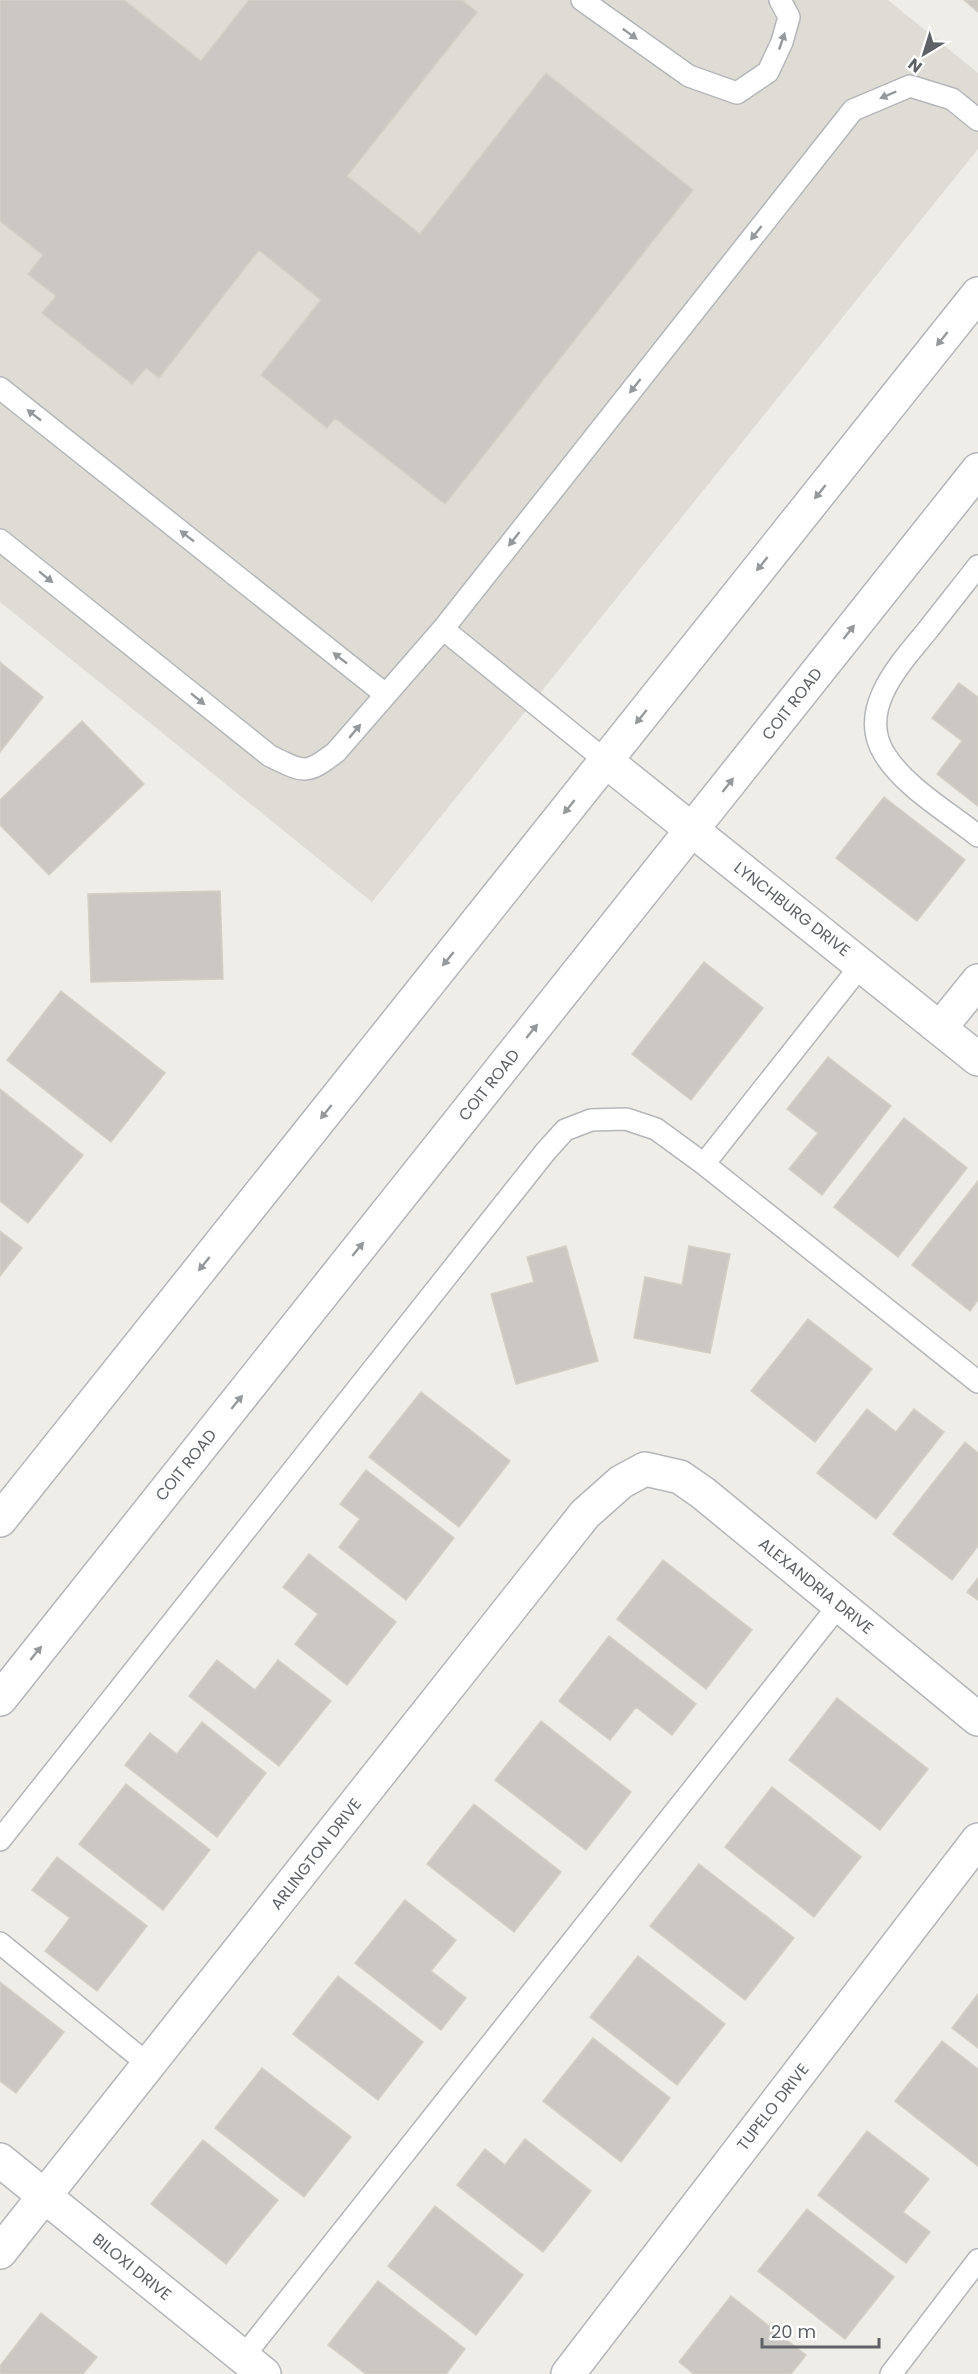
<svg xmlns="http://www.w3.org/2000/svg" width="978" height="2374" font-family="Poppins,sans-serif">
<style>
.education{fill:#dfdcd5}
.building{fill:#cbc8c4;stroke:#d4cfc5;stroke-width:1.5}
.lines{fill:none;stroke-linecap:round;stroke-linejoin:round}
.lane-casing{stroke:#b4b7ba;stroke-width:24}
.street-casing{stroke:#b4b7ba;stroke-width:36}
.secondary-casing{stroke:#b3b6ba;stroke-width:36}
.lane{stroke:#fff;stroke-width:21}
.street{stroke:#fff;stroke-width:33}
.secondary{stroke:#fff;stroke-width:33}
.oneway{fill:#96999c}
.labels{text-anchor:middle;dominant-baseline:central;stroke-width:4.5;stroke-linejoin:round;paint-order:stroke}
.street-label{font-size:16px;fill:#5e6266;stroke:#fff}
</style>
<rect width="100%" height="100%" fill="#efede7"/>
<path class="education" d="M 0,0 L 888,0 L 978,73 L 978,149 L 372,902 L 0,602 Z"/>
<path class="building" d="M 0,0 L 124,0 L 201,61 L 249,0 L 462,0 L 477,12 L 347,176 L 420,234 L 546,73 L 693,190 L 445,504 L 335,418 L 327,428 L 261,375 L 321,300 L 259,250 L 159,378 L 146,368 L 132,384 L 42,313 L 56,296 L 28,274 L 43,255 L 0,221 Z
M 964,0 L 978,0 L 978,12 Z
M 0,662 L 43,697 L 0,752 Z
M 959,683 L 978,697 L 978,806 L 937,774 L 962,741 L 932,718 Z
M 82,721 L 144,784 L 49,875 L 0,825 L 0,800 Z
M 884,797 L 965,860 L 917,921 L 836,858 Z
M 220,891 L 223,979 L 91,982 L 88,894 Z
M 704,962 L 763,1008 L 691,1100 L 632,1054 Z
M 61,991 L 165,1073 L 111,1142 L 7,1060 Z
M 828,1057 L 891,1106 L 822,1195 L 789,1169 L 818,1133 L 787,1109 Z
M 0,1089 L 83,1155 L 28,1223 L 0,1201 Z
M 904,1118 L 967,1168 L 898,1257 L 834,1207 Z
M 978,1181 L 978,1300 L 970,1311 L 912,1265 Z
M 0,1231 L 22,1248 L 0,1276 Z
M 566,1246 L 598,1361 L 516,1384 L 491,1294 L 534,1282 L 527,1257 Z
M 689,1246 L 730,1254 L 710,1353 L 634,1338 L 645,1277 L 682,1285 Z
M 808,1319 L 872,1369 L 815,1442 L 751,1391 Z
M 421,1392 L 510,1461 L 459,1527 L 369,1457 Z
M 867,1409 L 896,1432 L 914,1409 L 944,1432 L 876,1519 L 817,1473 Z
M 965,1442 L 978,1453 L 978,1546 L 952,1580 L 893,1534 Z
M 366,1470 L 454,1538 L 406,1600 L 339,1547 L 360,1519 L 340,1504 Z
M 309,1554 L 396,1622 L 347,1685 L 295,1644 L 318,1614 L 283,1587 Z
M 663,1560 L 752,1630 L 706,1689 L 617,1619 Z
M 978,1578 L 978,1600 L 967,1592 Z
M 609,1636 L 696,1704 L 672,1735 L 636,1707 L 610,1740 L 559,1701 Z
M 217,1660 L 255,1690 L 278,1660 L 331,1701 L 279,1766 L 189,1696 Z
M 837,1698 L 928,1769 L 880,1830 L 789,1760 Z
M 541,1721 L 631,1792 L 586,1850 L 495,1780 Z
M 202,1722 L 266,1773 L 217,1837 L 125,1765 L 150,1733 L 177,1754 Z
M 126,1784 L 210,1850 L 163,1910 L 79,1844 Z
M 772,1787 L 861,1857 L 814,1917 L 725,1847 Z
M 474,1804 L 561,1872 L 514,1932 L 427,1864 Z
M 57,1857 L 147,1926 L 97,1991 L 45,1951 L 70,1918 L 32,1890 Z
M 699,1864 L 794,1938 L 745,2000 L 650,1926 Z
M 405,1900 L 456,1940 L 431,1971 L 466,1998 L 441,2030 L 355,1963 Z
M 638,1956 L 725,2024 L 677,2085 L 590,2017 Z
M 338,1976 L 423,2042 L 378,2100 L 293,2034 Z
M 0,1982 L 64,2032 L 16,2093 L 0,2081 Z
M 978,1994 L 978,2048 L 952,2028 Z
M 593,2038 L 670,2098 L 621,2162 L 543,2101 Z
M 942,2041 L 978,2069 L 978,2166 L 895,2101 Z
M 262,2068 L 351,2137 L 304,2197 L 215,2128 Z
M 867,2131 L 929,2179 L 903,2212 L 930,2232 L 906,2263 L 818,2195 Z
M 525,2139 L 591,2191 L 543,2252 L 457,2185 L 485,2149 L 505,2165 Z
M 203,2140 L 278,2200 L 226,2264 L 151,2204 Z
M 435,2206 L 523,2275 L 476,2335 L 388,2266 Z
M 807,2209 L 894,2277 L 845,2339 L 758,2271 Z
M 378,2281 L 465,2349 L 446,2374 L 366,2374 L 328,2345 Z
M 731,2296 L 806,2355 L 791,2374 L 694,2374 L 679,2362 Z
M 41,2313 L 97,2357 L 83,2374 L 0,2374 L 0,2366 Z"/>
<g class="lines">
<defs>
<path id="lane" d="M 582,0 L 689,76 L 737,93 L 768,72 L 782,42 L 789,17 L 780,0
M 0,388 L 385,694
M 0,540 L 270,756 C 304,772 305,776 336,752 L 443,629
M 978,566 C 961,588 944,609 927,631 C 900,664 856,710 885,755 C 905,787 948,812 978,836
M 606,761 L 443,629 L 853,110 L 910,86 L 952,99 L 978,120
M 704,1164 L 862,964
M 0,1840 L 546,1151 L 565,1130 L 591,1120 L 626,1119 L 656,1129 L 704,1164 L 978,1382
M 0,1943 L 149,2065
M 243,2357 L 839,1605
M 891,2374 L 978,2260"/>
<path id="street" d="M 606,761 L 978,1059
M 940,1028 L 978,981
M 0,2160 L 264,2374
M 0,2252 L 585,1514 L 621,1482 L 645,1469 L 680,1477 L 703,1493 L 978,1719
M 568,2374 L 978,1840"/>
<path id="secondary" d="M 0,1520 L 978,294
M 0,1699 L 978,470"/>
</defs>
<use href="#lane" class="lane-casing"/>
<use href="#street" class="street-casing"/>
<use href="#secondary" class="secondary-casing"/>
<use href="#lane" class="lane"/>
<use href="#street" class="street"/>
<use href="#secondary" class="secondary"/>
</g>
<defs><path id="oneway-solid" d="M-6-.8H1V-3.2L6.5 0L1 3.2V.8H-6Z" transform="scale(1.5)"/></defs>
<g class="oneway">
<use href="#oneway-solid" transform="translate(630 34) rotate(36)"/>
<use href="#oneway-solid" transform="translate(782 41) rotate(-71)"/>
<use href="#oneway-solid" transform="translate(888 95) rotate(157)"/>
<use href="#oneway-solid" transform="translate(756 233) rotate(128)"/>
<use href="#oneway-solid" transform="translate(942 339) rotate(129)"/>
<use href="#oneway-solid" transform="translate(635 386) rotate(128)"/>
<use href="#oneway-solid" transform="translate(34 415) rotate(-142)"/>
<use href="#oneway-solid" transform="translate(820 492) rotate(129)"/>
<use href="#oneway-solid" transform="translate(187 536) rotate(-142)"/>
<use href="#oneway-solid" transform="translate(514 539) rotate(128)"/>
<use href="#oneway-solid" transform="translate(762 564) rotate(129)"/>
<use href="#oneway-solid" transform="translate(46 577) rotate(39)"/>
<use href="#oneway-solid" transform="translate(849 632) rotate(-52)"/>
<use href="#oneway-solid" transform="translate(340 658) rotate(-142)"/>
<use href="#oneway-solid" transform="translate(198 699) rotate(39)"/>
<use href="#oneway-solid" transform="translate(641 717) rotate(129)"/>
<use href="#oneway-solid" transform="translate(355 731) rotate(-50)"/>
<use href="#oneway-solid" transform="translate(728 785) rotate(-52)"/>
<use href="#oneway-solid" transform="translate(569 807) rotate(129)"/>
<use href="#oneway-solid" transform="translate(448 959) rotate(129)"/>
<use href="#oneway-solid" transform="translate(532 1031) rotate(-51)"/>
<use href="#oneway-solid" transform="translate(326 1112) rotate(129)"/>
<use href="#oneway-solid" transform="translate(358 1249) rotate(-51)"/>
<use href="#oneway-solid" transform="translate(204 1264) rotate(129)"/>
<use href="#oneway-solid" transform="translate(237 1402) rotate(-51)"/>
<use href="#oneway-solid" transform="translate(36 1653) rotate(-51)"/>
</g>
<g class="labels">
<g class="street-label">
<text transform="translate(792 704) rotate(-52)">COIT ROAD</text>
<text transform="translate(792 909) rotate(38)">LYNCHBURG DRIVE</text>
<text transform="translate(489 1085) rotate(-51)">COIT ROAD</text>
<text transform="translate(186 1465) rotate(-51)">COIT ROAD</text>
<text transform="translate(816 1586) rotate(39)">ALEXANDRIA DRIVE</text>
<text transform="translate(316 1854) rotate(-52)">ARLINGTON DRIVE</text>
<text transform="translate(773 2107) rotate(-52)">TUPELO DRIVE</text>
<text transform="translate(132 2267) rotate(39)">BILOXI DRIVE</text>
</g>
</g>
<g transform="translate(924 54) rotate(218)" stroke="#ffffff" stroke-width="4.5" paint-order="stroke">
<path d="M0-4.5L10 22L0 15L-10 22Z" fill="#5e6266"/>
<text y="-9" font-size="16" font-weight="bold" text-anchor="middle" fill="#5e6266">N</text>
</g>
<path d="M762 2338v9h117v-9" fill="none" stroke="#5e6266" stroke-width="3"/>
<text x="771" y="2338" font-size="18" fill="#5e6266" stroke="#ffffff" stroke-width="4.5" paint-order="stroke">20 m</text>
</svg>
